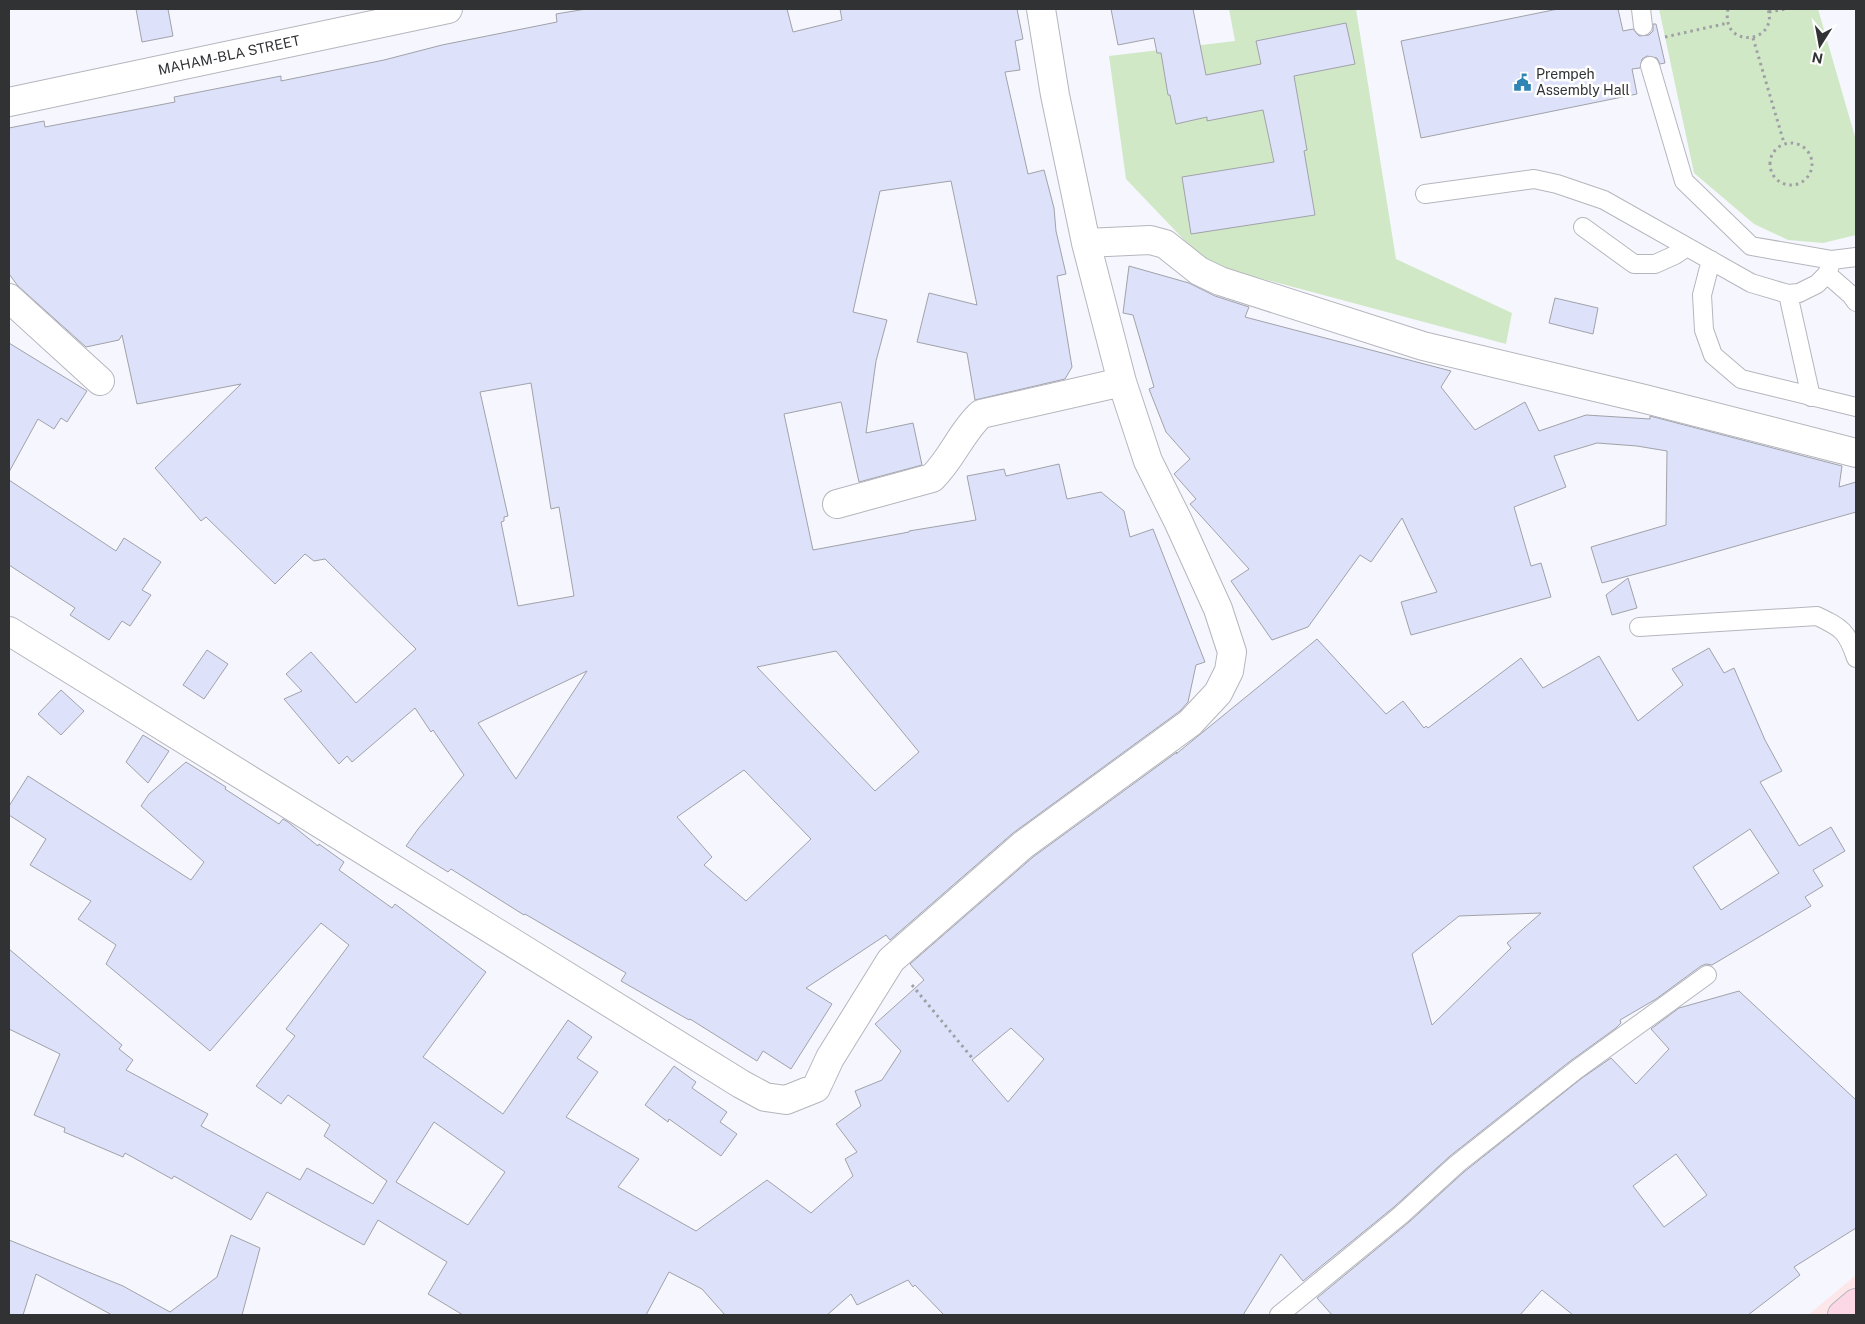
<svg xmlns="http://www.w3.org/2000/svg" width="1865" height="1324" font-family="'Public Sans',sans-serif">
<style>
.commercial{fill:#fde7eb}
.green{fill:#d1e8c6}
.building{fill:#dde1f9;stroke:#a1a2a9;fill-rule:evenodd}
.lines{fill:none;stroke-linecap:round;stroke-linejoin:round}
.lane-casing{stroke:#b5b6bd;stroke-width:20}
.street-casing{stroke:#b5b6bd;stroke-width:30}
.secondary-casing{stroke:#b5b6bd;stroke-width:30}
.path{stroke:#9fa0a5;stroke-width:3;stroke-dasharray:2.5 4;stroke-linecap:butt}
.lane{stroke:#fff;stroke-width:18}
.street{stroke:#fff;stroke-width:28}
.secondary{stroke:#fcd7e6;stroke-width:28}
.labels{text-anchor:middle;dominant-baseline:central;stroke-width:5;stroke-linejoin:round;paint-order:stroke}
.street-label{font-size:14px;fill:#313234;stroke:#fff}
.poi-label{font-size:14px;fill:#313234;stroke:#fff;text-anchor:start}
</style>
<rect width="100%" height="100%" fill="#f6f7fe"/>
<path class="commercial" d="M 1856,1275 L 1856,1315 L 1808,1315 Z"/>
<path class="green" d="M 1229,9 L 1356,9 L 1396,259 L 1512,313 L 1506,344 L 1207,264 L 1126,179 L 1109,56 L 1235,41 Z
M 1659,9 L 1818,9 L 1856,140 L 1856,235 L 1823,243 L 1788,240 L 1754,224 L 1694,173 Z"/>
<path class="building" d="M 136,9 L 168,9 L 173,36 L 142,42 Z
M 586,9 L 787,9 L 793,32 L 842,20 L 840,9 L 1017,9 L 1023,39 L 1015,41 L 1020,70 L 1005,72 L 1028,174 L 1044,170 L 1054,208 L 1056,231 L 1066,274 L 1057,276 L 1072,367 L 1065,379 L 975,400 L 967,353 L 917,342 L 929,293 L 977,305 L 951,181 L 880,191 L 853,312 L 887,320 L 876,361 L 866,433 L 913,423 L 922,465 L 859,482 L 841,402 L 784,414 L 813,550 L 909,532 L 909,531 L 976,520 L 967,476 L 1004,469 L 1006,476 L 1059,464 L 1067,499 L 1101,492 L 1124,511 L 1130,537 L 1153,529 L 1205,662 L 1196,665 L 1188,702 L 1180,711 L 1013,833 L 890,940 L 886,935 L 806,988 L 832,1004 L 791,1069 L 763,1051 L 757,1061 L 690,1019 L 689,1020 L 621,981 L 626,973 L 525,914 L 524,915 L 451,869 L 448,872 L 406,846 L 418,829 L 464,775 L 433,730 L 431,732 L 415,708 L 352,762 L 347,756 L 339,764 L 284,699 L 302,691 L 286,674 L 311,652 L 356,703 L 416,649 L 325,559 L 314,561 L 305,554 L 275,584 L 206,517 L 201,521 L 155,468 L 241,384 L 137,404 L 122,335 L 119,340 L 86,347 L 18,286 L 9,274 L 9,128 L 44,121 L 45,127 L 175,102 L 174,97 L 281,76 L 281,81 L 384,60 L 442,45 L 557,22 L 556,14 ZM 531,383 L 551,509 L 559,507 L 574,596 L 518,606 L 501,522 L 504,521 L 504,517 L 508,516 L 480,392 ZM 836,651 L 919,752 L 875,791 L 757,667 ZM 587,671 L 516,779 L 478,723 ZM 744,770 L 811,839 L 746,901 L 704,865 L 712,857 L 677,817 Z
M 1111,9 L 1193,9 L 1206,75 L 1261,64 L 1256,41 L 1346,23 L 1355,64 L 1294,76 L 1307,150 L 1304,151 L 1315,215 L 1191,234 L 1182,177 L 1274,162 L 1263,110 L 1207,121 L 1207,117 L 1176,124 L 1170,95 L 1168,95 L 1161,53 L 1157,53 L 1154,38 L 1118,45 Z
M 1558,9 L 1618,9 L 1623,31 L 1633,29 L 1639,36 L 1649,35 L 1653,31 L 1653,24 L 1656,24 L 1665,63 L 1660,64 L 1657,58 L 1647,56 L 1642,59 L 1640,68 L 1632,69 L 1637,94 L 1421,138 L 1401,41 Z
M 1129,266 L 1189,283 L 1215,296 L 1249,307 L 1245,317 L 1451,371 L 1441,387 L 1475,430 L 1525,402 L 1539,431 L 1586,415 L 1650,419 L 1650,416 L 1842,466 L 1839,487 L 1856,482 L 1856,512 L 1673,564 L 1602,583 L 1591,547 L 1666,525 L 1667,451 L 1637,446 L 1597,443 L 1554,456 L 1566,487 L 1514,507 L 1531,566 L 1541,563 L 1551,597 L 1411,635 L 1401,602 L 1437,592 L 1402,518 L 1371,562 L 1360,555 L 1308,627 L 1272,640 L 1231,581 L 1249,569 L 1190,504 L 1196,499 L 1174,474 L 1190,459 L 1166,432 L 1149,389 L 1154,387 L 1133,315 L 1123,313 Z
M 1555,298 L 1598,308 L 1593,334 L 1549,323 Z
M 9,343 L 87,391 L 67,422 L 61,418 L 54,429 L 38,419 L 9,472 Z
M 9,480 L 116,551 L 124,538 L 161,562 L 142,590 L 151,595 L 130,626 L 122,621 L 109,640 L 70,615 L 75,608 L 9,565 Z
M 1628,578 L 1637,608 L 1612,615 L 1606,595 Z
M 1317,639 L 1386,714 L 1403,701 L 1424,728 L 1426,726 L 1428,728 L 1521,658 L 1543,688 L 1599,656 L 1638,721 L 1683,685 L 1672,669 L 1709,648 L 1724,673 L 1734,668 L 1765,740 L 1782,771 L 1760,782 L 1799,846 L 1831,827 L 1845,851 L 1813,870 L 1823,886 L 1805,897 L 1811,906 L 1712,965 L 1706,964 L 1701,966 L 1656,999 L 1620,1020 L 1621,1023 L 1616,1028 L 1569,1062 L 1450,1156 L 1394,1207 L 1303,1281 L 1281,1254 L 1243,1315 L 944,1315 L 915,1285 L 913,1287 L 908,1280 L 857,1305 L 851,1294 L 827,1315 L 725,1315 L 702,1289 L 669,1272 L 646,1315 L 463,1315 L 428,1294 L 447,1262 L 378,1220 L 364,1245 L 267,1192 L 251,1220 L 174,1176 L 172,1179 L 125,1153 L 123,1157 L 64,1132 L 65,1128 L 34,1115 L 60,1054 L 9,1029 L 9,949 L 122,1045 L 119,1049 L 133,1060 L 126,1070 L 208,1114 L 201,1126 L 300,1180 L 307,1168 L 373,1204 L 387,1181 L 324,1136 L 330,1125 L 288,1095 L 281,1104 L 256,1086 L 295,1036 L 286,1029 L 349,945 L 321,923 L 210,1051 L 106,964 L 116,945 L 78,919 L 91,901 L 30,865 L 46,839 L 9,815 L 9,806 L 28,776 L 191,880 L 204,862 L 141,806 L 149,794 L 186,762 L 226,787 L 225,789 L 279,824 L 283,819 L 288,822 L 318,846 L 319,844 L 344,862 L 339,870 L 392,908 L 395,904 L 486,972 L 423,1057 L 503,1114 L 568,1020 L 592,1037 L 577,1058 L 598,1072 L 566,1117 L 639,1159 L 618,1187 L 696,1231 L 767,1180 L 811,1213 L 853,1176 L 845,1159 L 857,1152 L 836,1124 L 861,1106 L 855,1091 L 882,1080 L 901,1051 L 875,1024 L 924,980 L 910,964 L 1033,857 L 1177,752 L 1176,754 ZM 1750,829 L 1779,873 L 1721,910 L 1693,867 ZM 1541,913 L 1507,943 L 1511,948 L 1432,1025 L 1412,954 L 1459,916 ZM 1011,1028 L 1044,1059 L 1008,1102 L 972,1060 ZM 434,1122 L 505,1172 L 468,1225 L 396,1182 Z
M 207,650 L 228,664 L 204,699 L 183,685 Z
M 61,690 L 84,711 L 61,735 L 38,714 Z
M 143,735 L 169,751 L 148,783 L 126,762 Z
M 1739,991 L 1856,1100 L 1856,1228 L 1794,1267 L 1800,1275 L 1748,1315 L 1573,1315 L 1542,1290 L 1520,1315 L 1332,1315 L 1317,1298 L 1408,1223 L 1464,1172 L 1582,1078 L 1611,1058 L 1636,1084 L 1669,1049 L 1651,1029 L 1679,1008 ZM 1676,1154 L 1707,1195 L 1664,1227 L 1633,1186 Z
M 674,1066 L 696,1082 L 692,1088 L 727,1112 L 720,1122 L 737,1134 L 721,1156 L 669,1119 L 668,1122 L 645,1105 Z
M 231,1235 L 260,1248 L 242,1315 L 112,1315 L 36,1274 L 23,1315 L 9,1315 L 9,1240 L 123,1286 L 170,1312 L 217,1277 Z"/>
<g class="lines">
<defs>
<path id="lane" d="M 1641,9 L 1643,26
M 1650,66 L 1684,181 L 1751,246 L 1832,260 L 1856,257
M 1425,194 L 1534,179 L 1557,184 L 1604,200 L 1751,283 L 1788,294 L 1799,293 L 1817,284 L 1827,274 L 1832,260
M 1583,227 L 1634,264 L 1655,264 L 1675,255 L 1687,247
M 1711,260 L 1702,295 L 1704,330 L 1713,355 L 1741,379 L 1856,407
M 1827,274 L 1851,295 L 1856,302
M 1788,294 L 1811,397
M 1639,627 L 1817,616 C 1842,628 1847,631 1856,658
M 1279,1315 L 1401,1215 L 1457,1164 L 1576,1070 L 1707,975"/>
<path id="street" d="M 9,102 L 448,9
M 1086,243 L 1150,240 L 1165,244 L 1199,271 L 1220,281 L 1423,346 L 1645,399 L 1856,453
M 9,298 L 100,381
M 837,504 L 932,478 C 952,459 961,432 981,414 L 1122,382
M 9,631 L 741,1084 L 765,1097 L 786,1100 L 816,1088 L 830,1058 L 891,960 L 1023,845 L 1190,723 L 1218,693 L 1229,671 L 1232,652 L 1218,609 L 1178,521 L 1148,461 L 1122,382 L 1086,243 L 1055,95 L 1041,9"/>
<path id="secondary" d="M 1842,1315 L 1856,1303"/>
</defs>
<use href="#lane" class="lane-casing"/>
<use href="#street" class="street-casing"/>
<use href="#secondary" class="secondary-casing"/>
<path class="path" d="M 1728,9 C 1720,50 1779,44 1768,9
M 1769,12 L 1786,9
M 1665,37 L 1728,23
M 1753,38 L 1784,143
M1770 164a21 21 0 1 1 42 0a21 21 0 1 1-42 0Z
M 912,985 L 973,1059"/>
<use href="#lane" class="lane"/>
<use href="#street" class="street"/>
<use href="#secondary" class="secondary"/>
</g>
<defs>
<symbol id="civic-bare" viewBox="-9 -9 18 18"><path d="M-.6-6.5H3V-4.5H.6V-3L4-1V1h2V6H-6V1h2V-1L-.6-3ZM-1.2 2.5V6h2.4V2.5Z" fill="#3185b5" stroke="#fff" stroke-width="2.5" paint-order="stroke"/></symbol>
</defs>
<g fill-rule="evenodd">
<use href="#civic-bare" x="1510" y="70" width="25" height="25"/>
</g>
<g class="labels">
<g class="street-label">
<text transform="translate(229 55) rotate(-12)">MAHAM-BLA STREET</text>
</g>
<g class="poi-label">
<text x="1536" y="74">Prempeh<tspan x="1536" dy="16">Assembly Hall</tspan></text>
</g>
</g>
<rect width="1865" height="1324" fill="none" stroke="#313234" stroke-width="20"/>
<g transform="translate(1820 45) rotate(191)" stroke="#ffffff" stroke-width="4" paint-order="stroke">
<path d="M0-4L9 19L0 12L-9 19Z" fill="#313234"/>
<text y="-8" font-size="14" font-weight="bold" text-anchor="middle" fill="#313234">N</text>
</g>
</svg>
